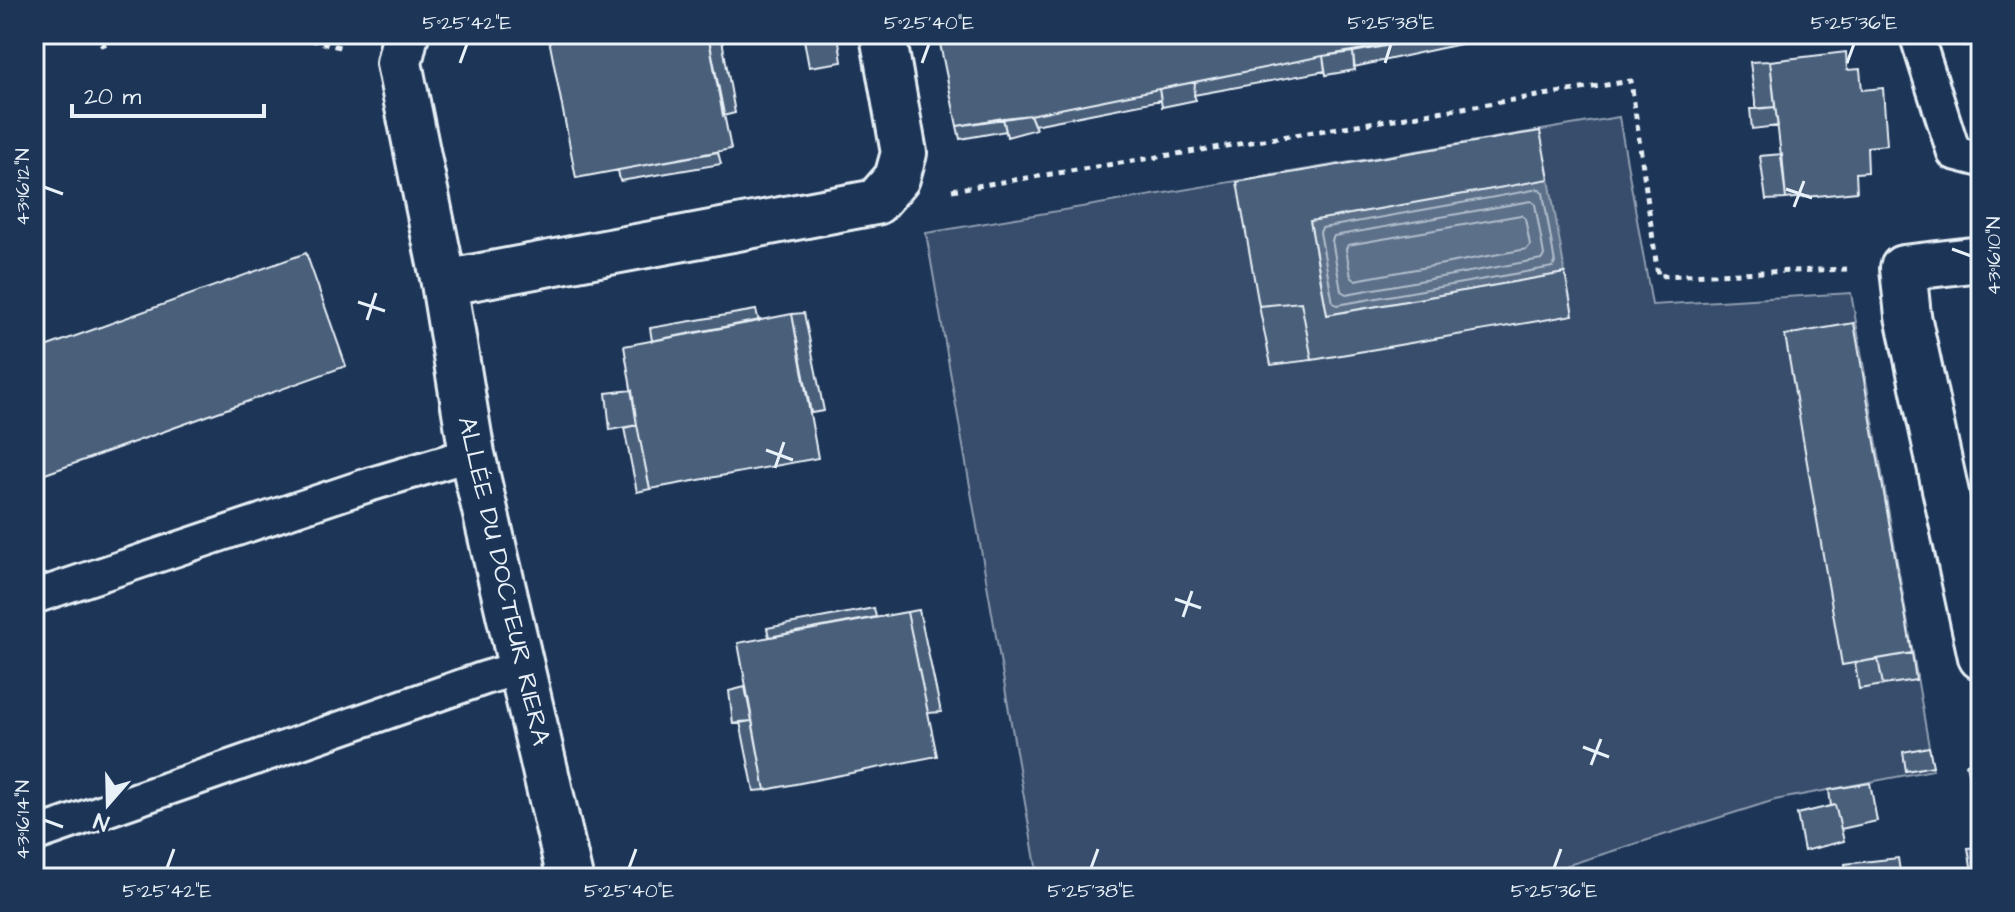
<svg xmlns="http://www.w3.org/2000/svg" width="2015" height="912" font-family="'Architects Daughter',sans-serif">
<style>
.green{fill:#374d6c;stroke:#909fb2;stroke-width:2}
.water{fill:#5d7089;stroke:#95a4b5;stroke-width:2}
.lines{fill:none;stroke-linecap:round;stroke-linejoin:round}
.shore{stroke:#b0bdcc;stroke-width:2}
.building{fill:#495e7a;stroke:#e8f1f8;stroke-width:2}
.lane-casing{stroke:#e8f1f8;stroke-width:38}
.street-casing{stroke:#e8f1f8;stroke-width:50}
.path{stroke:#e8f1f8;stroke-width:5;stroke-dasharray:6 6;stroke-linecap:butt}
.lane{stroke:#1d3557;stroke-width:32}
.street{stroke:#1d3557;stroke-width:44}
.ticks{fill:none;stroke:#e8f1f8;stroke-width:3}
.labels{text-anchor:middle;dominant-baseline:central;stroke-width:7;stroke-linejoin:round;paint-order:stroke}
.street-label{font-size:26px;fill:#e8f1f8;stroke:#1d3557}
.neatline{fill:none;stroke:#e8f1f8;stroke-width:3}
.ticks-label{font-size:20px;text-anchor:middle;fill:#e8f1f8}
</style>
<rect width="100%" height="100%" fill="#1d3557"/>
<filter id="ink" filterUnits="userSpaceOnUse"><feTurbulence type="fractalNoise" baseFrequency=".0125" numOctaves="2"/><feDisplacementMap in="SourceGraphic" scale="16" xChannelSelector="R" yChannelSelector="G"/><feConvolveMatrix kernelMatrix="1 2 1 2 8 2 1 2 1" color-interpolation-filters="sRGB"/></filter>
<g filter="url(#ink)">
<path class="green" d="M 1619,117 L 1652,305 L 1851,293 L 1933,770 L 1775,800 L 1527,878 L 1038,878 L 926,233 Z"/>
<path class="water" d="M 1549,179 L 1565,273 L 1327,315 L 1310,221 Z"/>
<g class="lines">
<path class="shore" d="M 1539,189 L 1543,193 L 1555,263 L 1553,267 L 1337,305 L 1333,303 L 1320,232 L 1322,228 Z
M 1531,201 L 1535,204 L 1544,255 L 1542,259 L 1346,294 L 1341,291 L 1332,240 L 1334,236 Z
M 1521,215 L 1525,218 L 1530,245 L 1527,249 L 1355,280 L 1351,277 L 1346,249 L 1348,245 Z"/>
</g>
<path class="building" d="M 548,34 L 708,34 L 731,149 L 576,178 Z
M 708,34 L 721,34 L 735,113 L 723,116 Z
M 803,34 L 838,34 L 842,62 L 809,67 Z
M 938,34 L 1450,34 L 1323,56 L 1030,115 L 957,126 Z
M 1450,34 L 1483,34 L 1484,39 L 1354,67 L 1353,52 Z
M 1483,34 L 1515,34 L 1484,39 Z
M 1960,34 L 1981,34 L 1981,41 L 1964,46 Z
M 1353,52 L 1355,70 L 1326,75 L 1323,56 Z
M 1846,52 L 1847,70 L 1860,69 L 1862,90 L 1883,88 L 1887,145 L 1867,147 L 1868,172 L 1856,173 L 1857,192 L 1786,199 L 1770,61 Z
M 1323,56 L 1325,71 L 1194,95 L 1195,82 Z
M 1770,61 L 1775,107 L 1756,109 L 1750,62 Z
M 1195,82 L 1194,95 L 1196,100 L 1162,107 L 1159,89 Z
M 1159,89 L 1161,100 L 1034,125 L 1030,115 Z
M 1775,107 L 1778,126 L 1752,129 L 1750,109 Z
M 1030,115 L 1036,129 L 1007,137 L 1003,118 Z
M 1003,118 L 1006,131 L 960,139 L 957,126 Z
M 1540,131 L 1549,179 L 1310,221 L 1327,315 L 1565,273 L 1573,315 L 1312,360 L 1301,302 L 1259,306 L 1237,182 Z
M 718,152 L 721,164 L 620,181 L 618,170 Z
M 1782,154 L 1786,199 L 1766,200 L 1760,156 Z
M 306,253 L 346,366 L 34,478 L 34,351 Z
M 1301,302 L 1312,360 L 1271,365 L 1259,306 Z
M 756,310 L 759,321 L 652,341 L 650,328 Z
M 804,313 L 824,411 L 811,413 L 792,314 Z
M 792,314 L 818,458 L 650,489 L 637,425 L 624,346 Z
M 1854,323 L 1912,653 L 1842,665 L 1785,335 Z
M 632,390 L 637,425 L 610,430 L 606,393 Z
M 637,425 L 650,489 L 637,492 L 624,428 Z
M 874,608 L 876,617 L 769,637 L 767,628 Z
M 919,610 L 941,712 L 928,713 L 907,612 Z
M 907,612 L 937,756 L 765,790 L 738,643 Z
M 1912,653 L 1916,680 L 1883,685 L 1878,659 Z
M 1878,659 L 1883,685 L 1859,689 L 1855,663 Z
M 745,687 L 752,721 L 733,724 L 729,691 Z
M 752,721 L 765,790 L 754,791 L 740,722 Z
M 1929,747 L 1933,766 L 1906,771 L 1903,752 Z
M 1981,761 L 1981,788 L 1972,790 L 1966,764 Z
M 1870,783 L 1877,821 L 1841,829 L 1835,805 L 1831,806 L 1829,790 Z
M 1835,805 L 1844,841 L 1804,851 L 1797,814 Z
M 1978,847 L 1981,878 L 1973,878 L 1968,848 Z
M 1898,858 L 1901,878 L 1847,878 L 1845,864 Z"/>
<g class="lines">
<defs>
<path id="lane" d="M 1916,34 L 1954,153 L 1981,160
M 34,597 L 365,486 L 472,454
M 34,835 L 485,678 L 523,667"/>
<path id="street" d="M 406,34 L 399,63 L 444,283 L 472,454 L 570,878
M 1981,259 L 1903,268 L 1908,316 L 1981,657
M 444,283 L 876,202 L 897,178 L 904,153 L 883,35"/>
</defs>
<use href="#lane" class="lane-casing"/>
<use href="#street" class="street-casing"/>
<path class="path" d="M 94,34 L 102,45 L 129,34
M 287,34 L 344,48
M 952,190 L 1631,81 L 1658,276 L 1847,269"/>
<use href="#lane" class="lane"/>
<use href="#street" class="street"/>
</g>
</g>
<path class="ticks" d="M 460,63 L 467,44M 922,63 L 929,44M 1385,63 L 1391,44M 1847,63 L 1854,44M 44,187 L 63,194M 1786,189 L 1812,198M 1794,207 L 1804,181M 1952,249 L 1971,256M 358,302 L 385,311M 367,320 L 376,293M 766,450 L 793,460M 775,468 L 784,442M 1175,599 L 1201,608M 1183,617 L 1192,591M 1583,747 L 1609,757M 1591,765 L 1601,739M 44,820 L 63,827M 167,868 L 174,849M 629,868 L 636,849M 1091,868 L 1098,849M 1554,868 L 1561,849"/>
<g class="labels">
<g class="street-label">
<text transform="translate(504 581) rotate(77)">ALLÉE DU DOCTEUR RIERA</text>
</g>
</g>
<rect width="2015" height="912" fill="none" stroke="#1d3557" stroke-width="88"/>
<g transform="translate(108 804) rotate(200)" stroke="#1d3557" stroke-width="6" paint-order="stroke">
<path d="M0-6L14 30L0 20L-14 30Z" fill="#e8f1f8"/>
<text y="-12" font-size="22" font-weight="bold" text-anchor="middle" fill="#e8f1f8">N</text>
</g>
<path d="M72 104v12h192v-12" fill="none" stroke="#e8f1f8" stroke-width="4"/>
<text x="84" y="104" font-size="24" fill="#e8f1f8" stroke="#1d3557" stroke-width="6" paint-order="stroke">20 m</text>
<rect x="44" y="44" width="1927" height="824" class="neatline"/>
<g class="ticks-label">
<text x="467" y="29">5°25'42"E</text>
<text x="929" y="29">5°25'40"E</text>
<text x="1391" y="29">5°25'38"E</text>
<text x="1854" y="29">5°25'36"E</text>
<text transform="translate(22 187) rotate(-90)" y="7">43°16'12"N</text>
<text transform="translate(1993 256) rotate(-90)" y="7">43°16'10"N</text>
<text transform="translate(22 820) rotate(-90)" y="7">43°16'14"N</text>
<text x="167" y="897">5°25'42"E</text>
<text x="629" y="897">5°25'40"E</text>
<text x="1091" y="897">5°25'38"E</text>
<text x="1554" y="897">5°25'36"E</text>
</g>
</svg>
